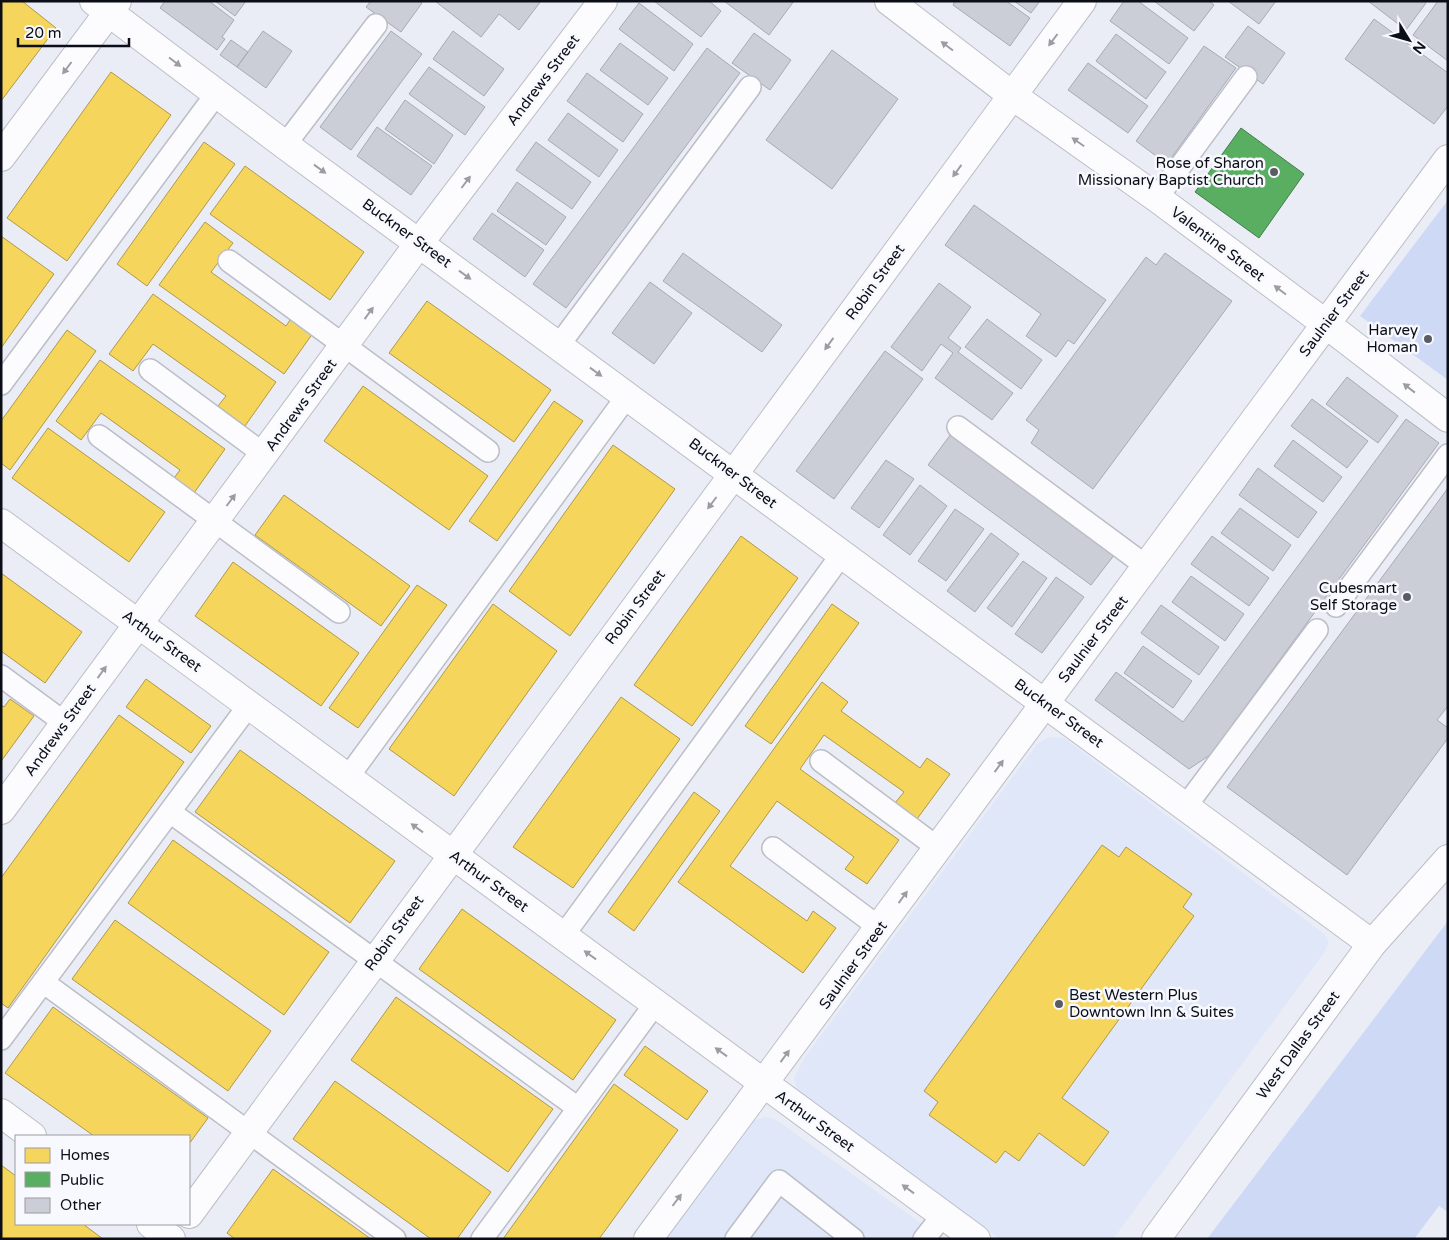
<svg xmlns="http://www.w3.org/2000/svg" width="1449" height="1240" font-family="'Varela Round',sans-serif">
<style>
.built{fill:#e0e7f9}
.green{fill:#ced9f6}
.homes{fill:#f6d55c;stroke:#b09947}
.public{fill:#5aae61;stroke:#427e4a}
.building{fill:#cbced7;stroke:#a7aab3}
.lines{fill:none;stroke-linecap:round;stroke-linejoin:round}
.lane-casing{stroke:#bbbec7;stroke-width:24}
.street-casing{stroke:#bbbec7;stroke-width:30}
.secondary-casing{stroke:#bbbec7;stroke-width:30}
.lane{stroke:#fcfcfe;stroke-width:21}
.street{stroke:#fcfcfe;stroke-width:28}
.secondary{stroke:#fcfcfe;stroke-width:28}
.oneway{fill:#9c9da1}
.poi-dot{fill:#595c64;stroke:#f7f9fe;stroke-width:2}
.labels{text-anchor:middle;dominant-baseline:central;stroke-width:5;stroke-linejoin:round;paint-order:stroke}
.street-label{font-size:15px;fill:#0b0e16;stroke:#f7f9fe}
.poi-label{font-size:15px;fill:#0b0e16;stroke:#f7f9fe;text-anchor:end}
</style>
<rect width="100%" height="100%" fill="#eaedf6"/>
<path class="built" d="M 1048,737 L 1064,738 L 1324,934 L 1329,942 L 1323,954 L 1113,1239 L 1000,1239 L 798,1091 L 794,1078 L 805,1057 L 1037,744 Z
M 765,1117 L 775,1119 L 943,1239 L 666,1239 L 752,1121 Z"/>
<path class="green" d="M 1448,200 L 1448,380 L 1360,316 Z
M 1448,921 L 1448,1212 L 1439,1206 L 1414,1239 L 1207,1239 Z"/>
<path class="homes" d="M 1,1 L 22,1 L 56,28 L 1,101 Z
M 111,72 L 171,115 L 67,261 L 7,218 Z
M 204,142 L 235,164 L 147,286 L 117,264 Z
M 245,166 L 364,252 L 330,300 L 210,214 Z
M 205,222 L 233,243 L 211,272 L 286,326 L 292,317 L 313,333 L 284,374 L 159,285 Z
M 1,236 L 54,274 L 1,348 Z
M 153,294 L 276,382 L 245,426 L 218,406 L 226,396 L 153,344 L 133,371 L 109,354 Z
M 427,301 L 551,390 L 514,442 L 389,353 Z
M 67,330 L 96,351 L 10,470 L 1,463 L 1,421 Z
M 100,360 L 225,449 L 194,493 L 174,478 L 180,470 L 101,413 L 81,440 L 56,421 Z
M 363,386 L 488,476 L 449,530 L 324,441 Z
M 554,401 L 583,421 L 497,541 L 469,521 Z
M 48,428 L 165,512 L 129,562 L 12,478 Z
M 613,445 L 675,489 L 570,636 L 509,591 Z
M 284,495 L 410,586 L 381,626 L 255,535 Z
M 741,536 L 798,578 L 692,726 L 634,685 Z
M 233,562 L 359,653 L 321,706 L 195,616 Z
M 1,573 L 82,632 L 45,683 L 1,651 Z
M 417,585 L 447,605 L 358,728 L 329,708 Z
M 493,604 L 557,651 L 454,796 L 389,749 Z
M 832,604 L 859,623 L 771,744 L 745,726 Z
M 146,679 L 211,726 L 191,753 L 126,707 Z
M 822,682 L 848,702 L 841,711 L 920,768 L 927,758 L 950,774 L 917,819 L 895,803 L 904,792 L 824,735 L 800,769 L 899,840 L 867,884 L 845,869 L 854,857 L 777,801 L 730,866 L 807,921 L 813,911 L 836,928 L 803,973 L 678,882 Z
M 621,697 L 680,739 L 573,888 L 513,847 Z
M 10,699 L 34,716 L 2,760 L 1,705 L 4,707 Z
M 119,715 L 184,762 L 8,1008 L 1,1003 L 1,878 Z
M 240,750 L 395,861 L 350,923 L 195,812 Z
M 694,792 L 720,811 L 634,931 L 608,912 Z
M 173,840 L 329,952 L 284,1015 L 128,903 Z
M 1102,845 L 1119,857 L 1126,847 L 1192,894 L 1183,907 L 1194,916 L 1062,1098 L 1109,1132 L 1084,1166 L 1039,1133 L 1019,1161 L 1005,1151 L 996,1163 L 929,1115 L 938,1102 L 924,1091 Z
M 462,909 L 616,1020 L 573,1080 L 419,969 Z
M 115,920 L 271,1031 L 228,1091 L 72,979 Z
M 396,997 L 553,1109 L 508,1172 L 351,1060 Z
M 53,1007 L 208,1118 L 189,1144 L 189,1136 L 94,1136 L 5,1073 Z
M 645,1046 L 708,1091 L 687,1120 L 624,1075 Z
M 335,1081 L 491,1192 L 457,1239 L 431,1239 L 293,1139 Z
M 614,1084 L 678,1130 L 599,1239 L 503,1239 Z
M 1,1165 L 16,1176 L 16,1224 L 83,1224 L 103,1239 L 1,1239 Z
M 273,1169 L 371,1239 L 235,1239 L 227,1233 Z"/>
<path class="public" d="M 1241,128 L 1304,174 L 1259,238 L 1195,192 Z"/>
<path class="building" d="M 165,1 L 209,1 L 234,20 L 222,37 L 225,39 L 217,50 L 160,8 Z
M 215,1 L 246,1 L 235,16 Z
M 371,1 L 420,1 L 422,3 L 401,32 L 366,7 Z
M 435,1 L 541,1 L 519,30 L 499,14 L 481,37 Z
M 654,1 L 709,1 L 721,11 L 701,37 Z
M 724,1 L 794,1 L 769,35 Z
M 955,1 L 1006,1 L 1030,18 L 1010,46 L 953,5 Z
M 1014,1 L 1040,1 L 1031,13 Z
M 1124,1 L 1138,1 L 1188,38 L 1169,64 L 1110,21 Z
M 1154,1 L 1209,1 L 1214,5 L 1194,31 Z
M 1228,1 L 1276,1 L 1259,24 Z
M 1368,1 L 1424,1 L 1426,3 L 1406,30 Z
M 1438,1 L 1448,1 L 1448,61 L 1413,35 Z
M 639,3 L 693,44 L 674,71 L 619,29 Z
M 1374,19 L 1448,73 L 1448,106 L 1434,124 L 1345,59 Z
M 1248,26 L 1285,53 L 1263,84 L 1225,57 Z
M 263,31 L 292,51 L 266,88 L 237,67 Z
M 391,31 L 422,54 L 351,150 L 320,127 Z
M 453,31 L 504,69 L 484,96 L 433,59 Z
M 754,33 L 791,60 L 770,90 L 732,63 Z
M 1116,34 L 1166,72 L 1146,99 L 1096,61 Z
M 231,40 L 248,52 L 237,67 L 220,55 Z
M 620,43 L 668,78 L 648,105 L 600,70 Z
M 1204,46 L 1236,68 L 1167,164 L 1136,141 Z
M 707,48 L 740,73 L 566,308 L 533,284 Z
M 832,50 L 898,99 L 832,189 L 766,140 Z
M 1088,63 L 1148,106 L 1128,133 L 1068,90 Z
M 429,67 L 485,107 L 465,135 L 409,94 Z
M 587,73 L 643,114 L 623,142 L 567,101 Z
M 405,100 L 453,135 L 434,164 L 385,129 Z
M 568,113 L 618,150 L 599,177 L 548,140 Z
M 377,127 L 432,166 L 411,195 L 357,156 Z
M 536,142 L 591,182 L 572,209 L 516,170 Z
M 517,182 L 566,217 L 546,245 L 497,211 Z
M 974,205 L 1106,300 L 1074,344 L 1068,340 L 1056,357 L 1026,336 L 1041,314 L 945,245 Z
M 492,213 L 544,250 L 525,277 L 473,239 Z
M 683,253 L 782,325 L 762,352 L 663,281 Z
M 1165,253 L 1232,301 L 1093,489 L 1031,443 L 1039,430 L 1026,420 L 1146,257 L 1156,265 Z
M 650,282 L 692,313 L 654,364 L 612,333 Z
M 939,283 L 971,307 L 948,338 L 961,348 L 958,352 L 1013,393 L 992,420 L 935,378 L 953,353 L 941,344 L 922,371 L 891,347 Z
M 987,319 L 1042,360 L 1021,389 L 965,347 Z
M 885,351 L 923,379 L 834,499 L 796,471 Z
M 1347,377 L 1398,416 L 1378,443 L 1326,404 Z
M 1312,399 L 1368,441 L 1347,468 L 1291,426 Z
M 1406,419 L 1439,443 L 1210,755 L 1189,769 L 1095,700 L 1116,672 L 1183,722 Z
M 951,434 L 1115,554 L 1091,585 L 928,465 Z
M 1293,440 L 1342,477 L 1323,502 L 1274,466 Z
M 886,460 L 914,479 L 879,528 L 851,508 Z
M 1258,468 L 1317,512 L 1298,538 L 1239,495 Z
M 920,485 L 947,506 L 910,555 L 883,535 Z
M 1448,488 L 1448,706 L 1437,720 L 1448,728 L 1448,738 L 1347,875 L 1227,787 Z
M 1240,508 L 1291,545 L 1273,571 L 1221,533 Z
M 955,509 L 984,529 L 946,581 L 918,561 Z
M 991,533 L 1019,554 L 975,612 L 947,591 Z
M 1212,536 L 1269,578 L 1249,606 L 1191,564 Z
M 1023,561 L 1047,578 L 1012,627 L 987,608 Z
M 1191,576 L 1244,614 L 1225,641 L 1172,602 Z
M 1056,577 L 1084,597 L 1042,653 L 1015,634 Z
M 1161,605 L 1219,647 L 1199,675 L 1141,633 Z
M 1143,646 L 1192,681 L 1173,708 L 1124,673 Z"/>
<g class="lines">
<defs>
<path id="lane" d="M 285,145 L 376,25
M 1157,198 L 1246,77
M 229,261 L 488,451
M 559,345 L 750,87
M 150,370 L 265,455
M 1,384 L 217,93
M 958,427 L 1146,566
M 99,436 L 339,612
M 1336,606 L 1448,455
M 1,676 L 65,723
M 821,761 L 938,848
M 348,777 L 628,395
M 1186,806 L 1317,630
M 170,812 L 578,1108
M 773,848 L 880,928
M 563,936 L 842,554
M 43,982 L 395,1239
M 1,1039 L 249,705
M 482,1239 L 655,1004
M 736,1239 L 779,1181 L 853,1239
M 924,1239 L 943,1215"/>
<path id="street" d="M 94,1 L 285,145 L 1372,944
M 889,1 L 1013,96 L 1157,198 L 1326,324 L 1448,418
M 1,157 L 117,1
M 1,523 L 976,1239
M 1,810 L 420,242 L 603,1
M 1,1113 L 32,1136
M 189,1214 L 1082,1
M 151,1224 L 171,1239
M 648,1239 L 1448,159"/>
<path id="secondary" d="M 1156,1239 L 1372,944 L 1448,859"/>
</defs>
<use href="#lane" class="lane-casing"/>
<use href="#street" class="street-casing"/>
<use href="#secondary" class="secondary-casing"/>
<use href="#lane" class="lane"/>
<use href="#street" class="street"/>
<use href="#secondary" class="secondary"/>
</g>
<defs><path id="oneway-solid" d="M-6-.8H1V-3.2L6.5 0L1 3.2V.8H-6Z" transform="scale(1.25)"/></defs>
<g class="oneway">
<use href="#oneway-solid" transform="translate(1053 40) rotate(127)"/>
<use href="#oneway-solid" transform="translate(947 46) rotate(-143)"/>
<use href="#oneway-solid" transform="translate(175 62) rotate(37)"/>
<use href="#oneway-solid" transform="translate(67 68) rotate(127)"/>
<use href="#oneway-solid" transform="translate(1078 142) rotate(-145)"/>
<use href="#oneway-solid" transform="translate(320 169) rotate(36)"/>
<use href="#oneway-solid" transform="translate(957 171) rotate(126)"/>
<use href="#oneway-solid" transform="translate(466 182) rotate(-53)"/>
<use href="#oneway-solid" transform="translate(465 275) rotate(36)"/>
<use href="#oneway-solid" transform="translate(1280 290) rotate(-143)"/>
<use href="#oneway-solid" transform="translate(369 313) rotate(-54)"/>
<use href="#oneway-solid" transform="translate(829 344) rotate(126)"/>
<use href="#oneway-solid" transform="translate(596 372) rotate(36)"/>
<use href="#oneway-solid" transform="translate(1409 388) rotate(-142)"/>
<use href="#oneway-solid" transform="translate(231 500) rotate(-53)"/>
<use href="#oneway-solid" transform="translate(712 503) rotate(127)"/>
<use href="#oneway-solid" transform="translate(102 672) rotate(-54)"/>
<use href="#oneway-solid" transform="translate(999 766) rotate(-54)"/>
<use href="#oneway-solid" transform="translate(417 828) rotate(-144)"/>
<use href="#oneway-solid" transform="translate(903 897) rotate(-54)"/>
<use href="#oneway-solid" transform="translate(590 955) rotate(-144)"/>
<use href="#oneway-solid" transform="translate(721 1052) rotate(-144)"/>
<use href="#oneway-solid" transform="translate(785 1056) rotate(-54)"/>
<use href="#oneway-solid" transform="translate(908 1189) rotate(-144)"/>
<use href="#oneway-solid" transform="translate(677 1200) rotate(-53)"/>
</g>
<g class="poi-dot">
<circle cx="1274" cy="172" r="5"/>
<circle cx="1428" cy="339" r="5"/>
<circle cx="1407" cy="597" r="5"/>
<circle cx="1059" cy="1004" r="5"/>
</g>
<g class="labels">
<g class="street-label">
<text transform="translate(543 80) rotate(-53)">Andrews Street</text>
<text transform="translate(407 233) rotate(36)">Buckner Street</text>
<text transform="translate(1218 244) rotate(37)">Valentine Street</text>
<text transform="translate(875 282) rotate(-54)">Robin Street</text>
<text transform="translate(1334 313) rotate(-53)">Saulnier Street</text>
<text transform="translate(301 405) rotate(-54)">Andrews Street</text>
<text transform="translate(733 473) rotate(37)">Buckner Street</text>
<text transform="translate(635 607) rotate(-53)">Robin Street</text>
<text transform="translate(1093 639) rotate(-53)">Saulnier Street</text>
<text transform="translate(162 641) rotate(36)">Arthur Street</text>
<text transform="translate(1059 713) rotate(36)">Buckner Street</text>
<text transform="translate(60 730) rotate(-54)">Andrews Street</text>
<text transform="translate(489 881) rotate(36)">Arthur Street</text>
<text transform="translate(394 933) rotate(-54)">Robin Street</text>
<text transform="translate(853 965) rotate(-54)">Saulnier Street</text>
<text transform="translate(1298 1045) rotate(-54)">West Dallas Street</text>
<text transform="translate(815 1121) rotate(36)">Arthur Street</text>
</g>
<g class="poi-label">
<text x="1264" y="163">Rose of Sharon<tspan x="1264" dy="17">Missionary Baptist Church</tspan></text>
<text x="1418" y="330">Harvey<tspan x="1418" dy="17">Homan</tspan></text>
<text x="1397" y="588">Cubesmart<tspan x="1397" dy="17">Self Storage</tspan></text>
<text x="1069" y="995" text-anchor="start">Best Western Plus<tspan x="1069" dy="17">Downtown Inn &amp; Suites</tspan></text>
</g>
</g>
<rect width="1449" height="1240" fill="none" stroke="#0b0e16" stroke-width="5"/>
<rect x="15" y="1135" width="175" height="90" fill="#f7f9fe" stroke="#999ba1"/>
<rect x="25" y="1148" width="25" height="15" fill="#f6d55c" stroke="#999ba1"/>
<text x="60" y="1160" font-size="15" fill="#0b0e16">Homes</text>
<rect x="25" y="1172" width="25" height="15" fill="#5aae61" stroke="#999ba1"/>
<text x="60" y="1185" font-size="15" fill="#0b0e16">Public</text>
<rect x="25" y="1198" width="25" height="15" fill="#cbced7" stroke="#999ba1"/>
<text x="60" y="1210" font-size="15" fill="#0b0e16">Other</text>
<g transform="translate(1409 40) rotate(127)" stroke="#f7f9fe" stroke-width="4" paint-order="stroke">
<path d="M0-4L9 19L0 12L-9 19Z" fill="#0b0e16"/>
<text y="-8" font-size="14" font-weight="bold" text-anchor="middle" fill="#0b0e16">N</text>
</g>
<path d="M18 38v8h111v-8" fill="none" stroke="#0b0e16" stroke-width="2.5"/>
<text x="25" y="38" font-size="15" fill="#0b0e16" stroke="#f7f9fe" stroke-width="4" paint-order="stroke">20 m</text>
</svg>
